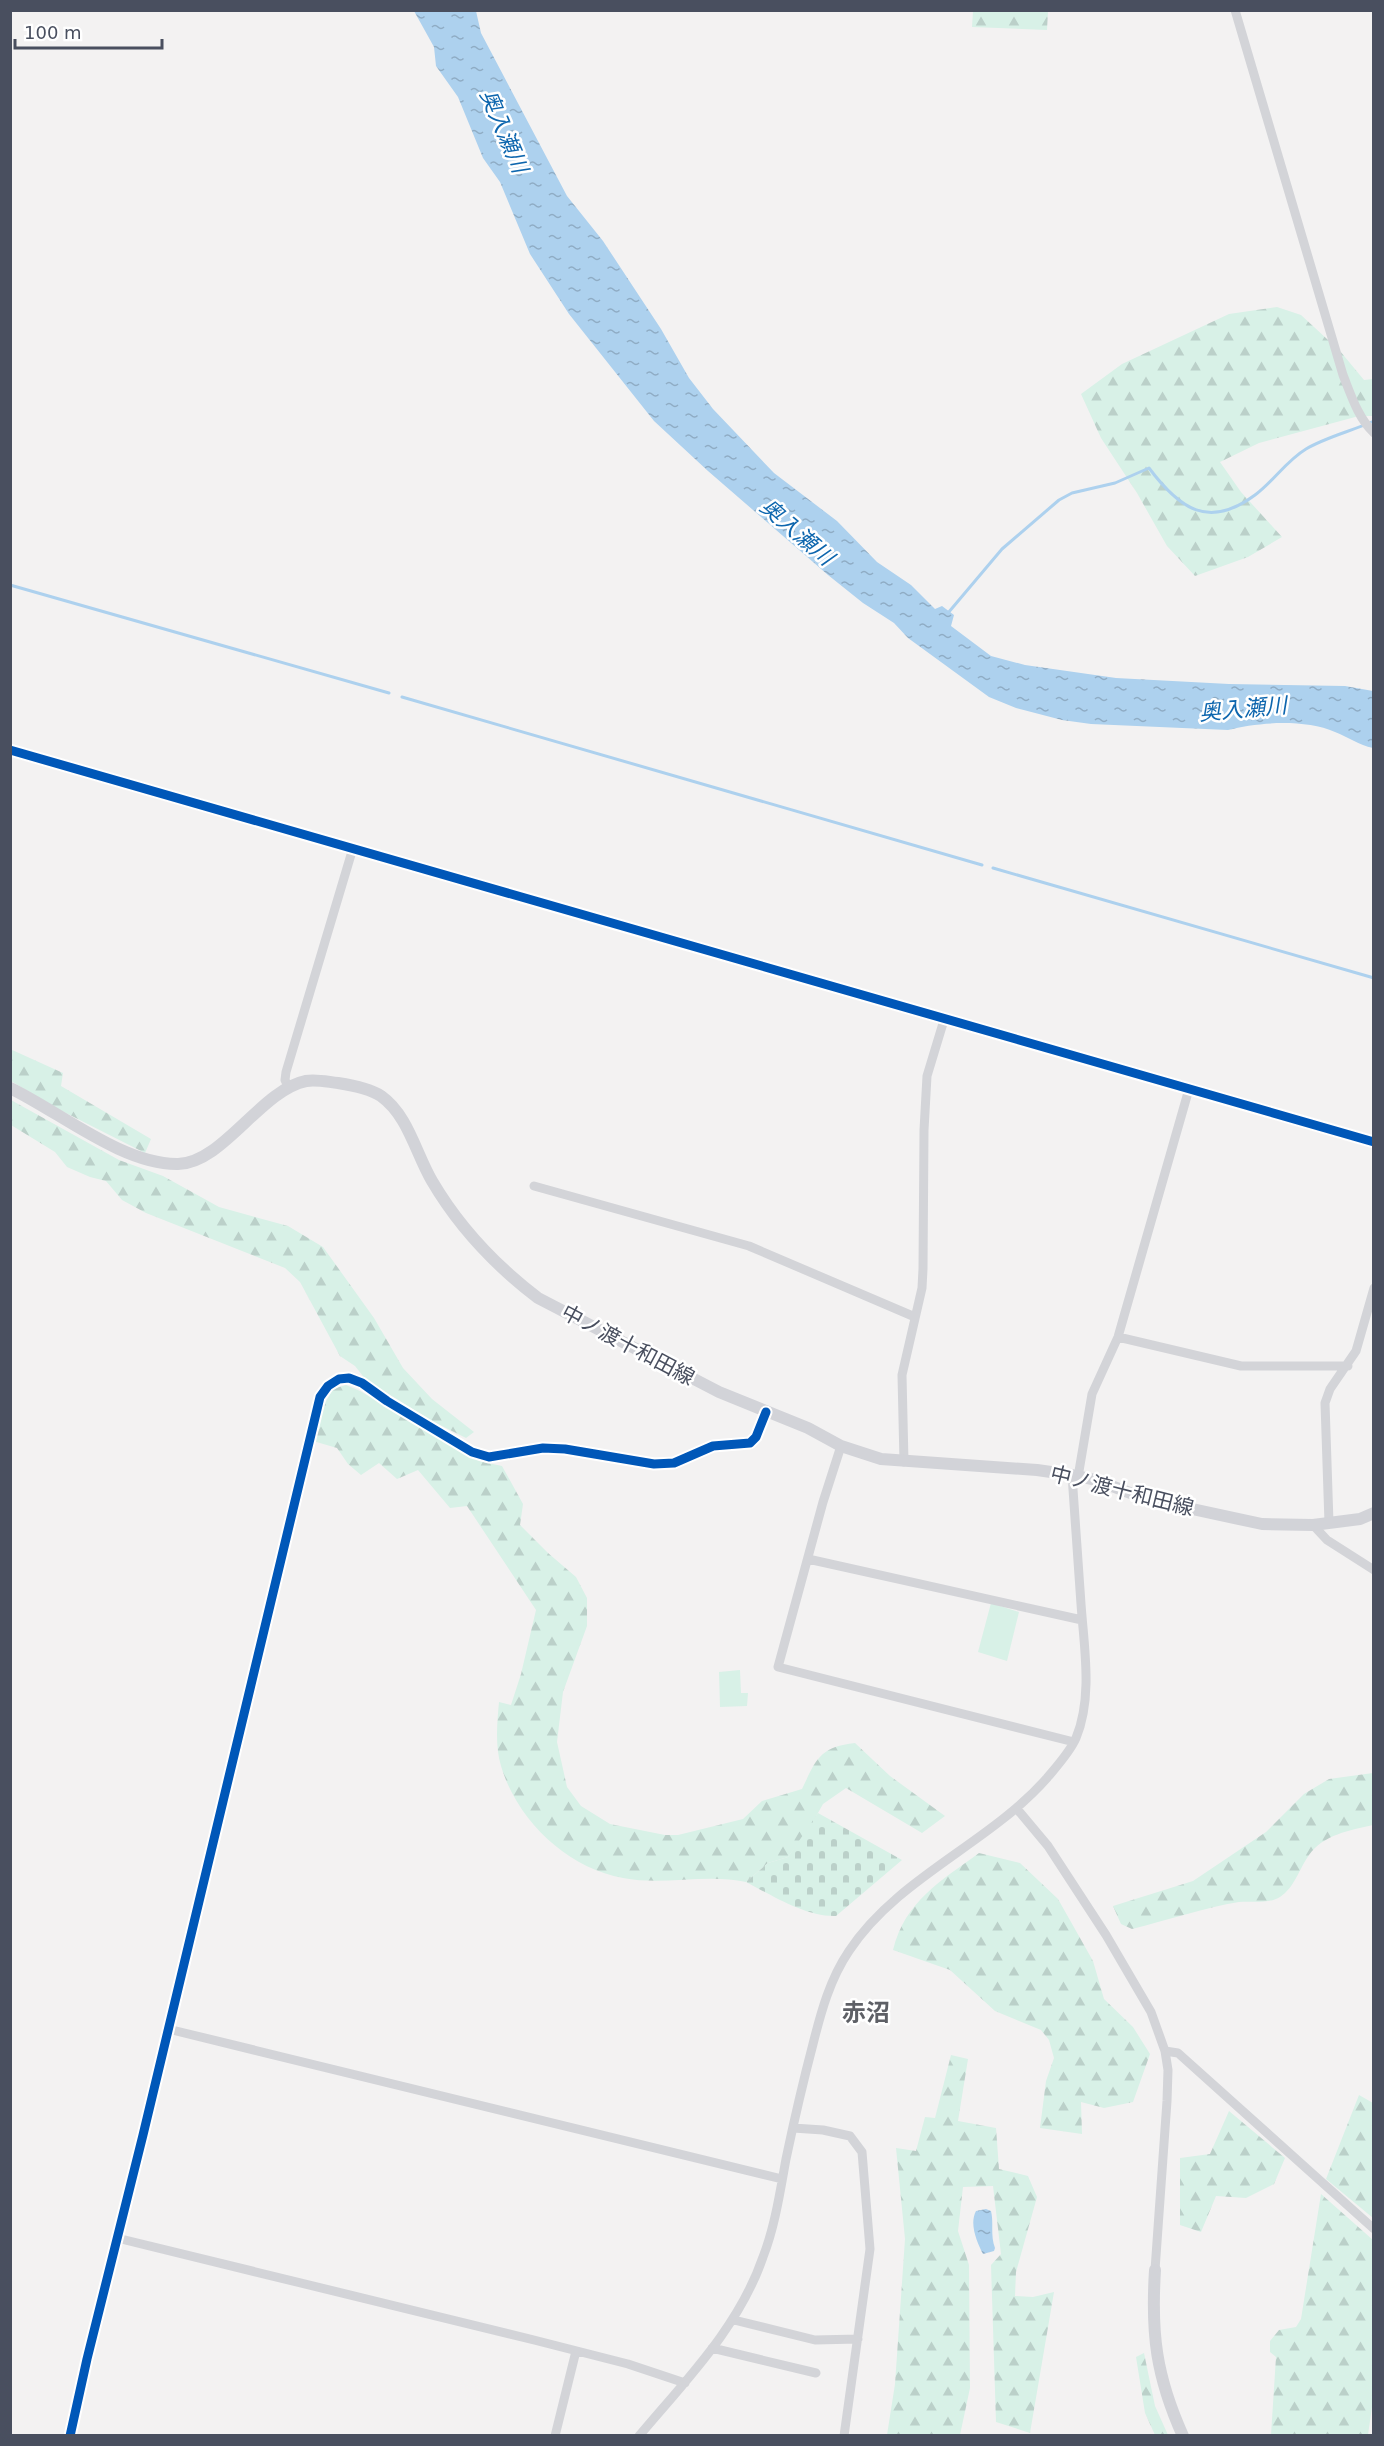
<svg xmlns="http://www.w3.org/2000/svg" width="1384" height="2446" font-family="'DejaVu Sans','Noto Sans JP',sans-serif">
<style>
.forest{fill:url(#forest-firs)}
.cemetery{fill:url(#cemetery-stones)}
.garden{fill:#d8f1e7}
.water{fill:url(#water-ripples)}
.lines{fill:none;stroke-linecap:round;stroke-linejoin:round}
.stream{stroke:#add1ee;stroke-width:3}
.street{stroke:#d3d4d8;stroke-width:9}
.secondary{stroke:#d2d3d8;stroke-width:12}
.cycleway-casing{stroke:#fff;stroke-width:13}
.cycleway{stroke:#0057b8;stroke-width:9}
.labels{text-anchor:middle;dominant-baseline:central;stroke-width:5;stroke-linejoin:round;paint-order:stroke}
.street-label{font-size:21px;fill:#494f5f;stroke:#fff}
.water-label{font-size:22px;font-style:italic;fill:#0d66ae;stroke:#fff}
.quarter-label{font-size:24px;font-weight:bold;fill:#5e6066;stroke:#fff}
</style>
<defs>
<pattern id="forest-firs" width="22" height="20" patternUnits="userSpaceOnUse" patternTransform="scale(1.5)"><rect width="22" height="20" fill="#d8f1e7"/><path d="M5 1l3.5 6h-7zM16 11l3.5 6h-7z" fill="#bbd0c9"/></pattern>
<pattern id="cemetery-stones" width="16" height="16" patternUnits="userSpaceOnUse" patternTransform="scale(1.5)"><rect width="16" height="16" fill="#d8f1e7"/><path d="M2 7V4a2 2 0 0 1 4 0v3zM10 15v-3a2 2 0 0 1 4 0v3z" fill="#bbd0c9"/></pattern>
<pattern id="water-ripples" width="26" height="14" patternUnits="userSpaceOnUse" patternTransform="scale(1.5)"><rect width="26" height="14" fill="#add1ee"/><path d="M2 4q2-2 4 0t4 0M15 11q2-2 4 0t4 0" fill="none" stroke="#8facc4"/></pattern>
</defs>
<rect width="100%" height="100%" fill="#f3f2f2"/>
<path class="forest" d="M 973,11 L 1048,11 L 1047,30 L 972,27 Z
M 1277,307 L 1301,315 L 1340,351 L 1364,380 L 1373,379 L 1373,416 L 1359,416 L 1259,443 L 1220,462 L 1241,492 L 1282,537 L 1248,557 L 1195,576 L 1167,546 L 1137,493 L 1101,438 L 1081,394 L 1122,364 L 1229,314 Z
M 10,1049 L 63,1073 L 61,1086 L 151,1139 L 145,1153 L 60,1110 L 11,1081 Z
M 11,1100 L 119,1160 L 163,1176 L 219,1207 L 288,1226 L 323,1247 L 374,1318 L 403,1368 L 432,1399 L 474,1432 L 466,1438 L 432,1421 L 366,1380 L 355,1366 L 340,1356 L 300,1282 L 285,1268 L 146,1213 L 122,1200 L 106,1181 L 90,1177 L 67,1167 L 55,1152 L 11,1125 Z
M 346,1385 L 360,1391 L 479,1461 L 502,1466 L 523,1504 L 520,1525 L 548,1553 L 576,1577 L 587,1598 L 587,1626 L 563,1692 L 557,1742 L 567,1787 L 581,1806 L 610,1824 L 665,1835 L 678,1835 L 743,1819 L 762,1801 L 802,1789 C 816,1760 819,1747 855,1743 L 890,1776 L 945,1816 L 922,1833 L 846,1788 L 823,1804 L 809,1829 L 788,1857 L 768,1863 L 746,1882 C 706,1873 664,1886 623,1878 C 567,1868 517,1820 501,1766 C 495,1746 497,1723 499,1702 L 511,1705 L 521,1674 L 536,1610 L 467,1506 L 450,1508 L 418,1470 L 397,1479 L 379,1463 L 361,1475 L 348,1464 L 337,1448 L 313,1441 L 325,1403 L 333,1389 Z
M 1373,1773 L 1373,1825 C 1350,1830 1323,1835 1309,1855 C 1299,1869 1295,1887 1280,1897 C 1269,1904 1252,1901 1239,1902 C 1206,1907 1165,1921 1132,1929 L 1121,1924 L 1113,1906 L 1193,1881 L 1266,1832 L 1304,1794 L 1329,1779 Z
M 979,1853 L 1020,1863 L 1058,1899 L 1093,1961 L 1104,1999 L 1133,2027 L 1150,2054 L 1133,2102 L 1104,2108 L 1081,2102 L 1082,2134 L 1040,2128 L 1046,2081 L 1054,2058 L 1049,2040 L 1041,2030 L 995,2011 L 950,1970 L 893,1950 C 905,1901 941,1881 979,1853 Z
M 951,2055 L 968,2059 L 958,2121 L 996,2128 L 999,2169 L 1028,2176 L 1037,2197 L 1016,2272 L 1015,2296 L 1033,2297 L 1054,2292 L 1030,2433 L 996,2422 L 991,2265 L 1001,2254 L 993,2186 L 963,2187 L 958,2231 L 969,2265 L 970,2388 L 960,2435 L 887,2435 L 895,2384 L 905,2239 L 896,2148 L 916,2151 L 925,2117 L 935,2118 Z
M 1359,2095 L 1373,2103 L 1373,2218 L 1326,2179 Z
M 1229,2111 L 1285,2158 L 1274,2184 L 1246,2198 L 1216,2196 L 1201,2232 L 1180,2225 L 1180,2158 L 1210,2154 Z
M 1321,2194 L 1373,2240 L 1374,2393 L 1368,2435 L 1271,2435 L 1276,2357 L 1270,2352 L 1270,2341 L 1279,2330 L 1296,2327 L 1301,2319 Z
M 1144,2353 L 1155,2406 L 1168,2435 L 1155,2435 L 1145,2413 L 1136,2357 Z"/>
<path class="cemetery" d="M 818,1813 L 902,1860 L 836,1916 C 806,1917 773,1896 746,1882 L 768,1863 L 788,1857 Z"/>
<path class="garden" d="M 991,1603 L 1019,1612 L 1007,1661 L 978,1652 Z
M 740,1670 L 741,1693 L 748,1693 L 747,1706 L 720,1707 L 719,1672 Z"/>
<path class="water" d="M 414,11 L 476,11 L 481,33 L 567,196 L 603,241 L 661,329 L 689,378 L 713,409 L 774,473 L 837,521 L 877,562 L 911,585 L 935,609 L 942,606 L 954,615 L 951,626 L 991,656 L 1025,665 L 1116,678 L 1229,684 L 1345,686 L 1373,691 L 1373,748 C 1359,745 1348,737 1335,732 C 1305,719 1258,722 1228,730 L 1091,724 L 1062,720 L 1016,708 L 989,697 L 908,638 L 894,623 L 863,603 L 828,575 L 708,471 L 654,421 L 569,314 L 530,254 L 500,182 L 483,158 L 458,97 L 436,66 L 434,47 Z
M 986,2209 L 991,2211 C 994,2223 990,2235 995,2248 L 994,2251 L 983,2254 C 977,2242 969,2224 976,2211 Z"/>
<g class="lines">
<path class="stream" d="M 10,585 L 389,693
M 948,613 L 1002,549 L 1059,500 L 1072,493 L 1115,483 L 1149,468 C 1179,508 1208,530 1255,495 C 1273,482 1286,461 1306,449 C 1326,437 1352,431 1374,421
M 402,697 L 982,865
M 993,868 L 1374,978"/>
<path class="street" d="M 1235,10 L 1343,375 C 1351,395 1358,418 1374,433
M 289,1088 L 285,1080 L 286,1072 L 353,848
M 534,1186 L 749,1246 L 915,1317
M 1118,1337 L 1241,1366 L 1348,1366
M 841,1446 L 823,1502 L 778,1667 L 1074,1742
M 904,1462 L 902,1375 L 922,1288 L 923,1269 L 924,1130 L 927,1076 L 944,1020
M 1078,1477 L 1092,1394 L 1118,1337 L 1189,1089
M 1329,1523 L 1325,1403 L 1330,1389 L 1356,1351 L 1374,1288
M 1313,1525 L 1327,1540 L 1374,1570
M 808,1559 L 1082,1620
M 1017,1809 L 1048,1846 L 1106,1935 L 1151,2012 L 1165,2051 L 1168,2070 L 1167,2101 L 1155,2270
M 168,2029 L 782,2179
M 1165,2051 L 1178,2053 L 1374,2229
M 793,2128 L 823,2130 L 850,2136 L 862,2152 L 870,2249 L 844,2436
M 117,2238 L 534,2340 L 628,2364 L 685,2383
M 734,2320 L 815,2340 L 858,2339
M 712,2348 L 816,2373
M 70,2436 L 87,2359 L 143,2135 L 320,1397 L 328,1386 L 339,1379 L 349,1378 L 362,1383 L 387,1401 L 472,1452 L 489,1457 L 543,1448 L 565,1449 L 654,1464 L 674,1463 L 713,1446 L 750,1443 L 756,1437 L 766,1412
M 555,2436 L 576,2351
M 639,2436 C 686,2380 739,2327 763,2257 C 775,2226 780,2192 786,2159 C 794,2121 803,2082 813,2044 C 821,2012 830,1979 849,1951 C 898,1877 989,1844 1047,1778 C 1057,1766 1070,1752 1076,1738 C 1093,1697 1084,1647 1081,1604 C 1078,1561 1075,1518 1072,1475"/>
<path class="secondary" d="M 10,750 L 1374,1142
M 10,1088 C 60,1112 123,1165 178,1164 C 223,1163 261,1090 306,1081 C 316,1079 328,1082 338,1083 C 351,1085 369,1088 381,1096 C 408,1115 416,1154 432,1181 C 459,1227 496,1266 538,1298 L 719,1392 L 808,1428 L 841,1446 L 881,1459 L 1037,1470 L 1072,1475 L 1096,1480 L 1146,1499 L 1262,1524 L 1313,1525 L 1360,1519 L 1374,1513
M 1155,2270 C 1151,2334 1156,2376 1183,2436"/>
<defs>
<path id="cycleway" d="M 10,750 L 1374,1142
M 70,2436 L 87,2359 L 143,2135 L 320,1397 L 328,1386 L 339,1379 L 349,1378 L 362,1383 L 387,1401 L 472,1452 L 489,1457 L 543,1448 L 565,1449 L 654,1464 L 674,1463 L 713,1446 L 750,1443 L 756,1437 L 766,1412"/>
</defs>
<use href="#cycleway" class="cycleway-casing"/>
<use href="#cycleway" class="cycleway"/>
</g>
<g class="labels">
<g class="street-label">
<text transform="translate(628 1345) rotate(28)">中ノ渡十和田線</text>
<text transform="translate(1122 1491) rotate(14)">中ノ渡十和田線</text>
</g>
<g class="water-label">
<text transform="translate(504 131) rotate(67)">奥入瀬川</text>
<text transform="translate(797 532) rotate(41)">奥入瀬川</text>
<text transform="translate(1243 709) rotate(-5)">奥入瀬川</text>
</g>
<g class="quarter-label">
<text x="866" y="2013">赤沼</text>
</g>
</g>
<rect width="1384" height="2446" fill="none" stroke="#494f5f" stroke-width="24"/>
<path d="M15 39v9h147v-9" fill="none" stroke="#494f5f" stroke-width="3"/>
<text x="24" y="39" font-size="18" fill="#494f5f" stroke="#ffffff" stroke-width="4.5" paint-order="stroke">100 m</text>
</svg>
